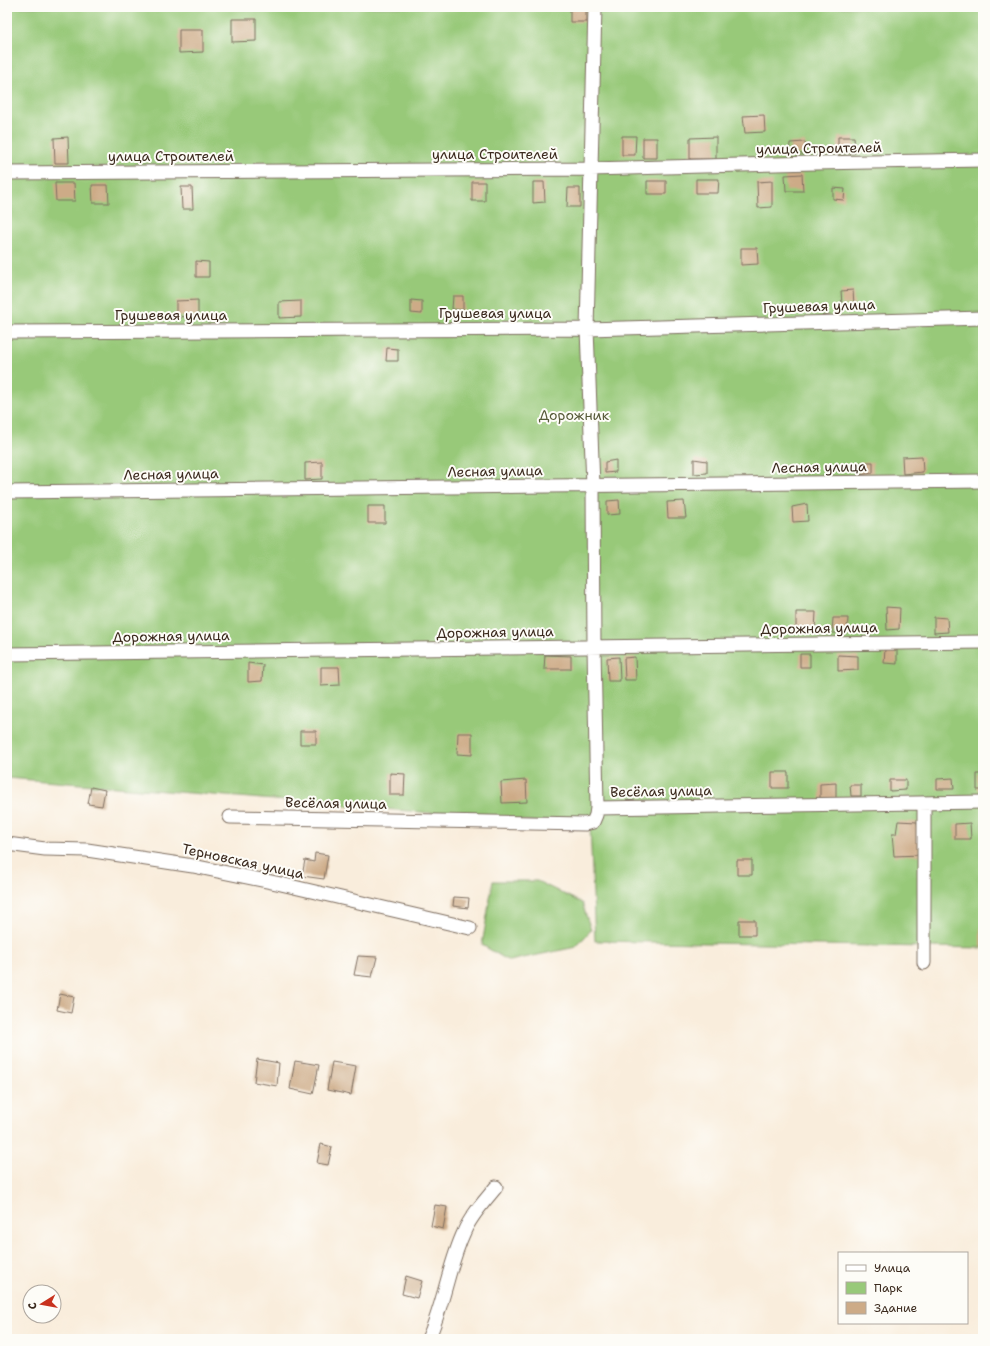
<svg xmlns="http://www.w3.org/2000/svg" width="990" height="1346" font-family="'Shantell Sans',sans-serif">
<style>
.green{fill:#98c979;stroke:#6a7a4c}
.building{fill:#cdab87}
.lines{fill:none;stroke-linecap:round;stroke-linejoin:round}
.street-casing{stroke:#7e6e60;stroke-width:15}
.street{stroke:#fff;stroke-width:13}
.labels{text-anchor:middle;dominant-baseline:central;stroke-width:4;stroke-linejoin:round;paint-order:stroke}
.street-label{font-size:14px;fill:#3b2a1e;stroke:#fdfcf7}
.park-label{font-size:14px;fill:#575a39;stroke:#fdfcf7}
</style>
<rect width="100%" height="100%" fill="#fdfcf7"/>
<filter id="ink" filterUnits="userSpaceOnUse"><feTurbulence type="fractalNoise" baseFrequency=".025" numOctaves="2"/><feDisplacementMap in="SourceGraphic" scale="8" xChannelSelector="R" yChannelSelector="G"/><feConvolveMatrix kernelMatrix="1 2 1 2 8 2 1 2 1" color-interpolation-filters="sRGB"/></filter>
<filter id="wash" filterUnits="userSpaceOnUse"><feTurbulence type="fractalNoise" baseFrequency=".012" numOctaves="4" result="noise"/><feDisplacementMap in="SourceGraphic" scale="16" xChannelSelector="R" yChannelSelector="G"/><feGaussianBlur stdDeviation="0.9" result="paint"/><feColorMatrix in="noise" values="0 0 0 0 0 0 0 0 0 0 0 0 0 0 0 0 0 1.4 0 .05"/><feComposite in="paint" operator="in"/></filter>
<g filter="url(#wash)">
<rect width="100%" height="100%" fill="#f9eddc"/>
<path class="green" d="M 7,7 L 983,7 L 983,948 L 595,941 L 590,826 L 7,778 Z
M 493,881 L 537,881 L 582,903 L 591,930 L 576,947 L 509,961 L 482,945 Z"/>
<g id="blocks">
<path class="building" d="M 570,7 L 586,7 L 586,22 L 570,22 Z
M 232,19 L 256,19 L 256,41 L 232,42 Z
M 179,30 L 203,30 L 203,52 L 179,53 Z
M 764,115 L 765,132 L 745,133 L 743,116 Z
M 622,136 L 636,136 L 635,155 L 622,155 Z
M 68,137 L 69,163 L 55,163 L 54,138 Z
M 716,137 L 716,159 L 690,159 L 690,138 Z
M 838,137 L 854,137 L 855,153 L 838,154 Z
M 643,138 L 657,138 L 657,158 L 643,158 Z
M 805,142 L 806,154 L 789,154 L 790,143 Z
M 802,174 L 803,191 L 786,191 L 785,175 Z
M 696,179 L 719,179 L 718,193 L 696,193 Z
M 647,181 L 666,181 L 666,194 L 647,194 Z
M 772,181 L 772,207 L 758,208 L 757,182 Z
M 472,182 L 485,182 L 485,201 L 472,201 Z
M 533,182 L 544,182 L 545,202 L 533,203 Z
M 55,183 L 74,183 L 75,201 L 56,201 Z
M 92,185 L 108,185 L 109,203 L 93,203 Z
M 181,187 L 192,187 L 193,209 L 182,209 Z
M 568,188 L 580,188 L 580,207 L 567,207 Z
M 833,188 L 845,189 L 844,200 L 833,199 Z
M 741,248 L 757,248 L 758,264 L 741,265 Z
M 196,261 L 209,262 L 209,277 L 196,277 Z
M 853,290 L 854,305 L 842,305 L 841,291 Z
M 453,296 L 463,296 L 463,310 L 452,309 Z
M 198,300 L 198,316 L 176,317 L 176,301 Z
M 411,300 L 422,301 L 422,314 L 411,313 Z
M 301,301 L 301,317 L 279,318 L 279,302 Z
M 387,348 L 398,349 L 398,361 L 386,361 Z
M 922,456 L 923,472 L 903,474 L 902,457 Z
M 694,459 L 707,461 L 707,473 L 694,474 Z
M 616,460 L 616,472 L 605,473 L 605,462 Z
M 322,462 L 322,479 L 305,480 L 305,463 Z
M 860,462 L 873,462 L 873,473 L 858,475 Z
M 619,500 L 620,514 L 607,515 L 607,501 Z
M 684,501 L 686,518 L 668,518 L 667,502 Z
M 807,504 L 808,521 L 793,522 L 792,507 Z
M 368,506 L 385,506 L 385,523 L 368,523 Z
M 886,607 L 900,608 L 899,629 L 887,630 Z
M 796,612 L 816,612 L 815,630 L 796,632 Z
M 934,617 L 947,618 L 948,632 L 934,633 Z
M 833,618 L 848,618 L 847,633 L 832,633 Z
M 885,649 L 897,650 L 897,664 L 884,663 Z
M 800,654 L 810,654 L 810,667 L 800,667 Z
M 545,655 L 571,656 L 571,669 L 544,669 Z
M 838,655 L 858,656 L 858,670 L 838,671 Z
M 619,657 L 620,681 L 608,681 L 607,658 Z
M 635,657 L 636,680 L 625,680 L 624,658 Z
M 248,663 L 263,665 L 262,681 L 248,682 Z
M 321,667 L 339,667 L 340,685 L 321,686 Z
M 300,731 L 316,731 L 316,744 L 300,744 Z
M 458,733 L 472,733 L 472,755 L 457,754 Z
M 772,772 L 788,772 L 788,788 L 772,788 Z
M 390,773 L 405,774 L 404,795 L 390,795 Z
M 977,774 L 983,774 L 983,790 L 977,790 Z
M 953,778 L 954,789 L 937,789 L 937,779 Z
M 526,780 L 527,802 L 502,803 L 501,782 Z
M 890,780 L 906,780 L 906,790 L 890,791 Z
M 836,783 L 836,799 L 820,799 L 820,784 Z
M 850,785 L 861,785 L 861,796 L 851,796 Z
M 91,787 L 105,790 L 102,806 L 88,804 Z
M 898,821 L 917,822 L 921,855 L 894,856 L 892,834 L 896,834 Z
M 970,823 L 971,839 L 955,839 L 955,824 Z
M 315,853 L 328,855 L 324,879 L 302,876 L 305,860 L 314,862 Z
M 737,860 L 752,860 L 752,875 L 737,875 Z
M 454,897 L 469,898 L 468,908 L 453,906 Z
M 739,920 L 755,920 L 755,935 L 739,935 Z
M 980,928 L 983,928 L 983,947 L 980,947 Z
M 358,956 L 377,957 L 372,977 L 354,975 Z
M 60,994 L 74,997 L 71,1013 L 57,1010 Z
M 257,1059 L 279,1063 L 277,1086 L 254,1082 Z
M 295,1061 L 319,1065 L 313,1094 L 290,1089 Z
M 332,1062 L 356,1066 L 351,1095 L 327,1090 Z
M 321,1144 L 332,1147 L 328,1165 L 317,1163 Z
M 435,1205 L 447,1207 L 443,1229 L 431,1226 Z
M 406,1276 L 422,1281 L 417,1298 L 402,1294 Z"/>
</g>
</g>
<g filter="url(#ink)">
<use href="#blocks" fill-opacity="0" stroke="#7e6e60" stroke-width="1"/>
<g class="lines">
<defs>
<path id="street" d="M 595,7 L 587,329 L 593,486 L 594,647 L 597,808
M 7,173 L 591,169 L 815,163 L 983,160
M 7,332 L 587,329 L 983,318
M 7,492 L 983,481
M 7,654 L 983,642
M 230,817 L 585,824 L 593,822 L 596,815 L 597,808 L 983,802
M 7,844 L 45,849 L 87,850 L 193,866 L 281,884 L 470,928
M 924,963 L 924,803
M 428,1339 C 444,1305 448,1266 464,1232 C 471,1215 485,1201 496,1187"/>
</defs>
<use href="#street" class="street-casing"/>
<use href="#street" class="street"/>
</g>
</g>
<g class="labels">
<g class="street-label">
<text transform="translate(819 148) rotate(-1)">улица Строителей</text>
<text x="495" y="154">улица Строителей</text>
<text x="171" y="156">улица Строителей</text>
<text transform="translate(819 306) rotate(-2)">Грушевая улица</text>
<text x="495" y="313">Грушевая улица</text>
<text x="171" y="315">Грушевая улица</text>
<text transform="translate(819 467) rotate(-1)">Лесная улица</text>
<text transform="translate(495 471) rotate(-1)">Лесная улица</text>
<text transform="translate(171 474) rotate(-1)">Лесная улица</text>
<text transform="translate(819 628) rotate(-1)">Дорожная улица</text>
<text transform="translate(495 632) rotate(-1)">Дорожная улица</text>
<text transform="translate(171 636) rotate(-1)">Дорожная улица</text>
<text transform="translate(661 791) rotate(-1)">Весёлая улица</text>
<text transform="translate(336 803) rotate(1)">Весёлая улица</text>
<text transform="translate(243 861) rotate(12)">Терновская улица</text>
</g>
<g class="park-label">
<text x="574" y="415">Дорожник</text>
</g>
</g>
<rect width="990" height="1346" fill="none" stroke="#fdfcf7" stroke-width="24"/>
<rect x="838" y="1252" width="130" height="72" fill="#fdfcf7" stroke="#afa8a0"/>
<rect x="846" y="1265" width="20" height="6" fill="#ffffff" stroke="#afa8a0"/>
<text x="874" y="1272" font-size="12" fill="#3b2a1e">Улица</text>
<rect x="846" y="1282" width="20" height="12" fill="#98c979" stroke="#afa8a0"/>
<text x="874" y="1292" font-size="12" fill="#3b2a1e">Парк</text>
<rect x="846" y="1302" width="20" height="12" fill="#cdab87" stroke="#afa8a0"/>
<text x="874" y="1312" font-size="12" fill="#3b2a1e">Здание</text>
<g transform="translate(42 1304) rotate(259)"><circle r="19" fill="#fdfcf7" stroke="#afa8a0"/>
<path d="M0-3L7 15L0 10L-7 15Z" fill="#c8321e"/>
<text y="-6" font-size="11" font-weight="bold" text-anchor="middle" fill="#3b2a1e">С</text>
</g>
</svg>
